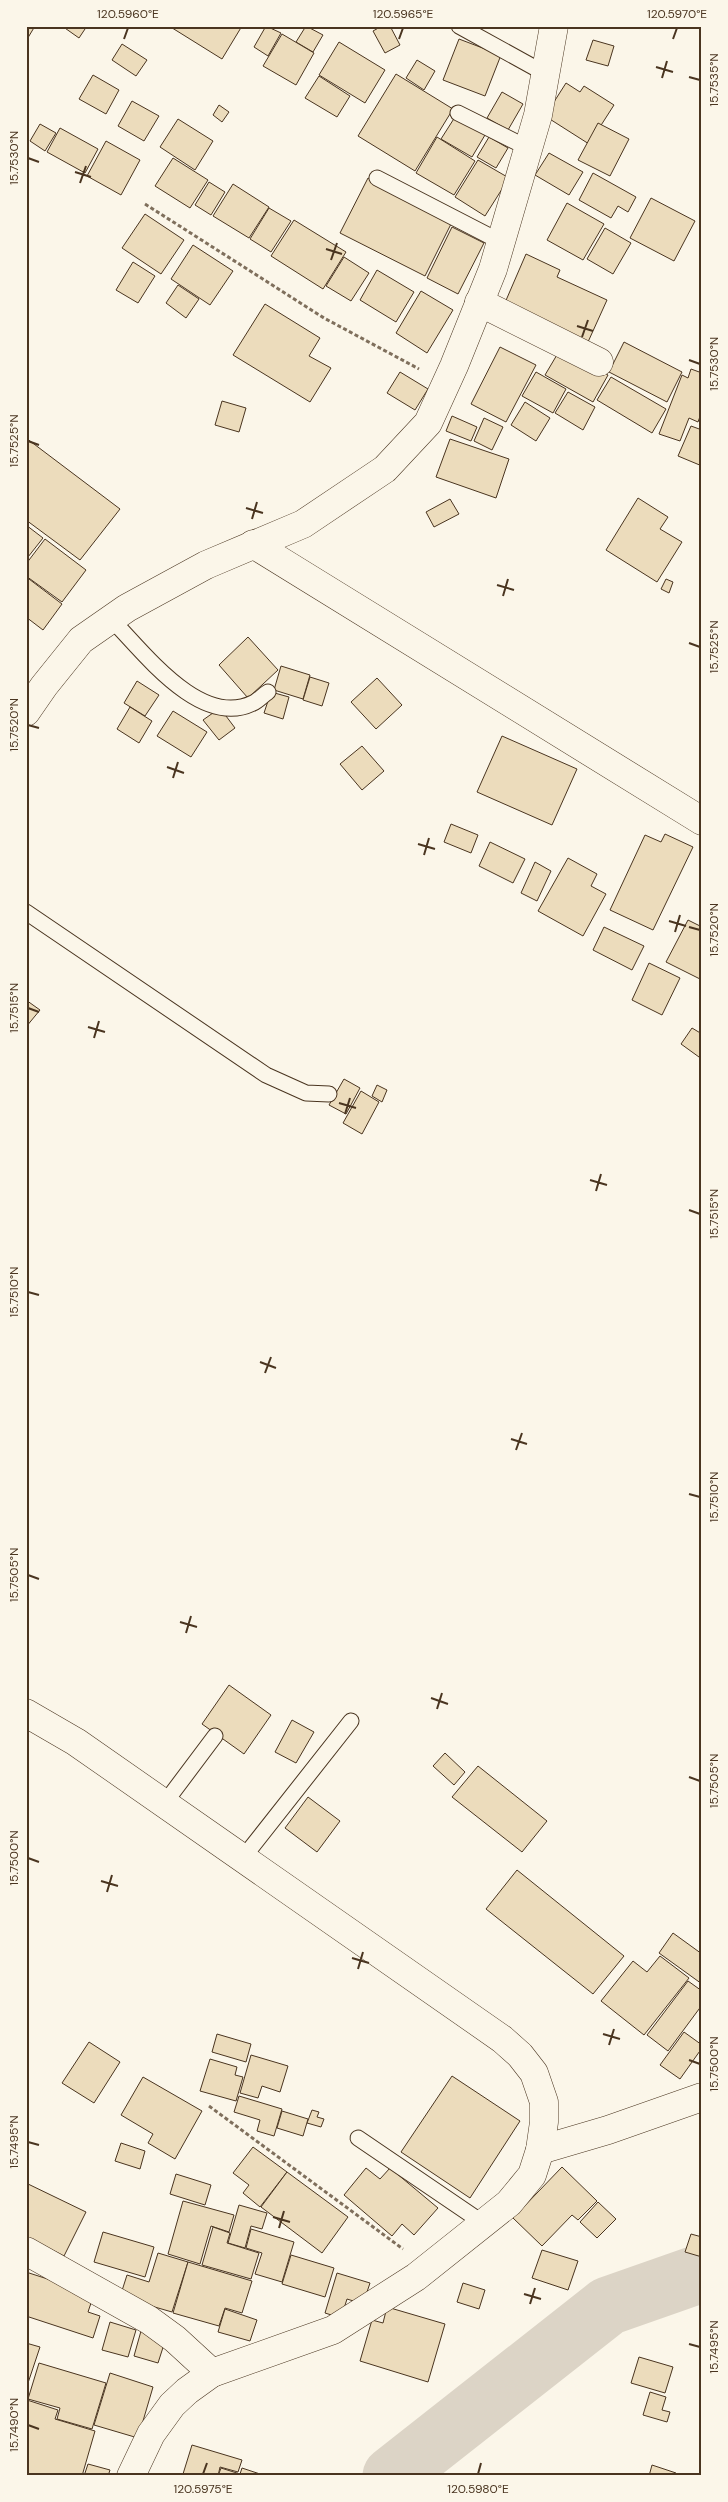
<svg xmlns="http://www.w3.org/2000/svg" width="728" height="2502" font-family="'DM Sans',sans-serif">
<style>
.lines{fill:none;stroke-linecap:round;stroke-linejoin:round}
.river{stroke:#dcd4c6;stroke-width:59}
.building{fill:#ecdcbc;stroke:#4a3520}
.service-casing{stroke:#4a3520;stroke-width:17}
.minor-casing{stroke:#4a3520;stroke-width:29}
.tertiary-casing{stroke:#4a3520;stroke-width:29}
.path{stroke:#7f6f5c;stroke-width:3;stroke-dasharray:4 2.5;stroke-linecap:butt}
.service{stroke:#fbf6e9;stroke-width:15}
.minor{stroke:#fbf6e9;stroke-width:28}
.tertiary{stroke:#fbf6e9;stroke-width:28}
.ticks{fill:none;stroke:#4a3520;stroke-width:2}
.neatline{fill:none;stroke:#4a3520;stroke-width:2}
.ticks-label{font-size:12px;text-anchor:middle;fill:#4a3520}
</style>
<rect width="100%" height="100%" fill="#fbf6e9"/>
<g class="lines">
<path class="river" d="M392 2476 608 2306 702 2273"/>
</g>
<g class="building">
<path d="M26 26H35L26 41Z"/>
<path d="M62 26H87L79 38Z"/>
<path d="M169 26H242L222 59Z"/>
<path d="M266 26 281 33 268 56 254 47Z"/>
<path d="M306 26 323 35 313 52 296 42Z"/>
<path d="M382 26H390L400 45 385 53 373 31Z"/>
<path d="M282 34 314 53 296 85 263 66Z"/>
<path d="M459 39 501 55 485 96 443 80Z"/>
<path d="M593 40 614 46 608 66 586 60Z"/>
<path d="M339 42 385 70 365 103 319 75Z"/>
<path d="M122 44 147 60 136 76 112 60Z"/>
<path d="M417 60 435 71 424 90 406 78Z"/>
<path d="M396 74 453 109 415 171 358 136Z"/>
<path d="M93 75 119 90 106 114 79 99Z"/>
<path d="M319 76 350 96 337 117 305 98Z"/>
<path d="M566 83 580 92 584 86 614 105 589 144 545 116Z"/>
<path d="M502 92 523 104 508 130 487 118Z"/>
<path d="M132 101 159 116 144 141 118 126Z"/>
<path d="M219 105 229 112 222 122 213 115Z"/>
<path d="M455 117 485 135 472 157 441 139Z"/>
<path d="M178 119 213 141 195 170 160 147Z"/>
<path d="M598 123 629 139 610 176 578 160Z"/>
<path d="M40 124 56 133 45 151 30 141Z"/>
<path d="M60 128 98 149 85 173 47 152Z"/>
<path d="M437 137 475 161 454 195 416 173Z"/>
<path d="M489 137 508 148 496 168 477 157Z"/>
<path d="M106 141 140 160 121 195 87 176Z"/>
<path d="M549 153 583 172 569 195 535 175Z"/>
<path d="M173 158 208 180 190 208 155 186Z"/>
<path d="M478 160 509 178 485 216 455 197Z"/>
<path d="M593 173 636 197 628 212 618 206 611 218 579 200Z"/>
<path d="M368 178 453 220 425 276 340 233Z"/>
<path d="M209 182 225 192 211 215 195 205Z"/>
<path d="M233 184 269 207 249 238 213 216Z"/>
<path d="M651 198 695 221 674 261 630 238Z"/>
<path d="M567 203 604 224 583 260 547 240Z"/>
<path d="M269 208 291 221 271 252 250 239Z"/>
<path d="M145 214 184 240 161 274 122 248Z"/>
<path d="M294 220 346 252 323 289 271 256Z"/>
<path d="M452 227 484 243 458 294 427 278Z"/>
<path d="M605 228 631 243 613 274 587 259Z"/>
<path d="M193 245 233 271 210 305 171 279Z"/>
<path d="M526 254 560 270 557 277 607 300 588 342 504 305Z"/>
<path d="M344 257 369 273 351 301 326 286Z"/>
<path d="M133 262 155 276 138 303 116 290Z"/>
<path d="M377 270 414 292 396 322 360 300Z"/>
<path d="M178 285 199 299 186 318 166 303Z"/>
<path d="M421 291 453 310 427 353 396 333Z"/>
<path d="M265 304 320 338 309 356 331 368 310 402 233 355Z"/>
<path d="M624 342 682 372 667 402 609 372Z"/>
<path d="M500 347 536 365 506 422 471 404Z"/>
<path d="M561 348 608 375 593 402 545 375Z"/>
<path d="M691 369 702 373V411L698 422 689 418 680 441 659 434 682 375 688 378Z"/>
<path d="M400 372 428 389 415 410 387 393Z"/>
<path d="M536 372 566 389 553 413 522 396Z"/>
<path d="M611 377 666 409 652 433 597 400Z"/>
<path d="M568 392 595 407 583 430 555 413Z"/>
<path d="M222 401 246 408 239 432 215 425Z"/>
<path d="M525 402 550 418 536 441 511 425Z"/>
<path d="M452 416 477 427 471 441 446 431Z"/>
<path d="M484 418 503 427 492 450 474 441Z"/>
<path d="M691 426 702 430V466L678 456Z"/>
<path d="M26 438 120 509 80 560 26 520Z"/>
<path d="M450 439 509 459 496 498 436 477Z"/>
<path d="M638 498 668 517 660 529 682 542 657 582 606 550Z"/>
<path d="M450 499 459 514 434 527 426 512Z"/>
<path d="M26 525 43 538 28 557 26 555Z"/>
<path d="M45 539 86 570 62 602 26 576V564Z"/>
<path d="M29 579 62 604 43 630 26 617V582Z"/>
<path d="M666 579 673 582 669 593 661 589Z"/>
<path d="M248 637 278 670 248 698 219 665Z"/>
<path d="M281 666 310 675 303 699 274 690Z"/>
<path d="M310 677 329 683 322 706 303 700Z"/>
<path d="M377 678 402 705 376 729 351 702Z"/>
<path d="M137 681 159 695 145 716 124 703Z"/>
<path d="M271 692 289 697 283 719 264 713Z"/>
<path d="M130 707 152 721 139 743 117 729Z"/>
<path d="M220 708 235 728 219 740 203 720Z"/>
<path d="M173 711 207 732 191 757 157 736Z"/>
<path d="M502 736 577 769 552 825 477 792Z"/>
<path d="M362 746 384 771 362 790 340 764Z"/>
<path d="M451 824 478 835 471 853 444 842Z"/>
<path d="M665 834 693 847 653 930 610 910 645 835 661 842Z"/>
<path d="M490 842 525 859 513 883 479 866Z"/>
<path d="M568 858 597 874 591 886 606 894 583 936 538 911Z"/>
<path d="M535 862 551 871 537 901 521 893Z"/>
<path d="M688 920 702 927V980L666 962Z"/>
<path d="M604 927 644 946 632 970 593 950Z"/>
<path d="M649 963 680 978 662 1015 632 1000Z"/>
<path d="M26 1000 40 1010 26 1027Z"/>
<path d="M692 1028 702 1034V1053L699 1057 681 1044Z"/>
<path d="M344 1079 360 1088 346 1114 329 1105Z"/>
<path d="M377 1085 387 1090 382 1102 372 1096Z"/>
<path d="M361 1091 379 1102 362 1134 343 1123Z"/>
<path d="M229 1685 271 1715 244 1754 202 1724Z"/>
<path d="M292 1720 314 1732 296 1763 275 1752Z"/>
<path d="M445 1753 465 1772 454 1785 433 1766Z"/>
<path d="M478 1766 547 1821 522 1852 452 1797Z"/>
<path d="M308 1797 340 1821 317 1852 285 1828Z"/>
<path d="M517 1870 624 1956 593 1994 486 1909Z"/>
<path d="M673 1933 702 1954V1984L659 1953Z"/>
<path d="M660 1956 689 1978 644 2035 601 2001 633 1961 647 1972Z"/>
<path d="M688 1981 702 1991V2005L668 2051 647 2035Z"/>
<path d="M684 2032 702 2045V2048L680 2079 660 2065Z"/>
<path d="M217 2034 251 2044 246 2062 212 2052Z"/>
<path d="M89 2042 120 2062 94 2103 62 2083Z"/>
<path d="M251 2055 288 2066 280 2092 262 2086 258 2098 240 2093Z"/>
<path d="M210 2059 237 2067 235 2075 243 2077 236 2101 200 2091Z"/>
<path d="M452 2076 520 2121 470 2198 401 2152Z"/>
<path d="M143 2077 202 2111 175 2159 148 2143 153 2134 121 2115Z"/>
<path d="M239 2096 282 2109 274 2136 257 2131 260 2120 234 2112Z"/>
<path d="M312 2110 319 2112 317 2117 324 2119 321 2127 307 2123Z"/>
<path d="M282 2111 308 2119 303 2136 277 2128Z"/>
<path d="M121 2143 145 2151 140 2169 115 2161Z"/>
<path d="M253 2147 287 2172 260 2207 243 2193 249 2185 233 2173Z"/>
<path d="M562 2167 597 2201 578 2220 572 2215 542 2246 513 2218Z"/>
<path d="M366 2168 380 2179 390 2168 438 2208 414 2235 402 2224 392 2236 344 2195Z"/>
<path d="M287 2172 348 2217 322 2253 261 2207Z"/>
<path d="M176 2174 211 2185 205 2205 170 2194Z"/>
<path d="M26 2183 86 2212 64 2256 26 2237Z"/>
<path d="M183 2201 234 2215 229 2232 211 2226 200 2264 168 2254Z"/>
<path d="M598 2202 616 2219 597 2238 580 2222Z"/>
<path d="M239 2205 267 2213 262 2229 251 2226 245 2248 228 2243Z"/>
<path d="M213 2227 230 2233 227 2243 259 2253 251 2279 202 2265Z"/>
<path d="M251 2229 294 2242 282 2282 255 2274 262 2253 246 2248Z"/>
<path d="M103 2232 154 2247 145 2277 94 2262Z"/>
<path d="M691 2234 702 2237V2257L685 2252Z"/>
<path d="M542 2250 578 2261 568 2290 532 2278Z"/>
<path d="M158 2253 188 2262 172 2312 120 2297 127 2275 149 2282Z"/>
<path d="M291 2255 334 2268 325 2297 282 2284Z"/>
<path d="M188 2262 252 2281 242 2313 225 2308 219 2326 173 2313Z"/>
<path d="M26 2272 94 2294 88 2312 100 2316 93 2338 26 2316Z"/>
<path d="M337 2273 370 2283 363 2304 347 2299 341 2318 325 2313Z"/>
<path d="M463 2283 485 2290 479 2309 457 2302Z"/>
<path d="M387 2307 445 2324 428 2382 360 2361 372 2320 383 2323Z"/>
<path d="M225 2309 257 2320 250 2341 218 2332Z"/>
<path d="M110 2322 136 2330 128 2357 102 2350Z"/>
<path d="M141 2331 166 2338 158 2363 134 2356Z"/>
<path d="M26 2343 40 2347 28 2383H26Z"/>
<path d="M639 2357 673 2367 665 2393 631 2383Z"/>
<path d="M39 2363 106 2383 92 2429 57 2419 60 2408 28 2399Z"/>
<path d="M110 2373 153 2387 138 2438 94 2425Z"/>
<path d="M650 2392 666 2397 662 2410 670 2412 667 2422 643 2415Z"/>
<path d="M27 2400 58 2410 55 2419 95 2431 82 2476 26 2474Z"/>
<path d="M192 2445 242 2460 238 2472 220 2467 218 2476 183 2474Z"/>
<path d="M88 2464 110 2470 108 2476H84Z"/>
<path d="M652 2465 676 2473 675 2476H649Z"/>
<path d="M221 2468 240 2474 242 2468 263 2475 218 2476Z"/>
</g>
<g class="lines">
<defs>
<g id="service">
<path d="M459 26 546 74"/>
<path d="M458 113 528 148"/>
<path d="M377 178 501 242"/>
<path d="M111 619C143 651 200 729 253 703 258 701 263 695 268 692"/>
<path d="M26 912 266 1075 306 1093 329 1094"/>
<path d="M164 1804 215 1736"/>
<path d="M243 1858 351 1721"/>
<path d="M358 2138 483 2223"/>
</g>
<g id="minor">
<path d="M479 302 599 362"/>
<path d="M253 544 702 821"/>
<path d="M540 2150 608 2130 702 2097"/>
<path d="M26 2251 149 2320 175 2339 212 2373"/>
</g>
<g id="tertiary">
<path d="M26 712 44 686 81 640 127 608 206 565 303 524 385 469 428 423 454 366 493 269 538 115 554 26"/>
<path d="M26 1713 76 1742 502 2039 520 2055 534 2073 544 2102V2122L540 2150 532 2175 509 2203 416 2277 333 2330 212 2373 187 2391 172 2405 151 2434 131 2476"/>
</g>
</defs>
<use href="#service" class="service-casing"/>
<use href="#minor" class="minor-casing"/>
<use href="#tertiary" class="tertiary-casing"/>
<g class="path">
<path d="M145 204 324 318 419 369"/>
<path d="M209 2106 403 2249"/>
</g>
<use href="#service" class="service"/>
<use href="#minor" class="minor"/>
<use href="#tertiary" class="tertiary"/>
</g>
<path class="ticks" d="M124 39 128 28M399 39 403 28M673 39 677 28M656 67 673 72M689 77 700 80M662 78 667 61M28 158 39 162M75 172 91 177M80 183 86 166M326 249 342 254M331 260 337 243M577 326 593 331M582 337 588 320M689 360 700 364M28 441 39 445M246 508 263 513M252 519 257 502M497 585 514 590M503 596 508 579M689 643 700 647M28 725 39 728M167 767 184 773M173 778 178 762M418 844 435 849M424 855 429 838M669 921 686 926M689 927 700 930M675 932 680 915M28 1008 39 1012M88 1027 105 1032M94 1038 99 1021M339 1103 356 1108M345 1114 350 1098M590 1180 607 1185M596 1191 601 1174M689 1210 700 1214M28 1292 39 1295M260 1362 276 1368M265 1373 271 1357M511 1439 527 1444M516 1450 522 1433M689 1494 700 1497M28 1575 39 1579M180 1622 197 1627M186 1633 191 1616M431 1698 448 1704M437 1709 442 1693M689 1777 700 1781M28 1858 39 1862M101 1881 118 1886M107 1892 112 1875M352 1958 369 1963M358 1969 363 1952M603 2034 620 2039M609 2045 614 2029M689 2060 700 2064M28 2142 39 2145M273 2217 290 2222M279 2228 284 2211M524 2294 541 2299M530 2304 535 2288M689 2344 700 2347M28 2425 39 2429M203 2474 207 2463M478 2474 481 2463"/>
<rect width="728" height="2502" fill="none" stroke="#fbf6e9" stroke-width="55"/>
<rect x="28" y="28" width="672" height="2446" class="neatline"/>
<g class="ticks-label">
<text x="128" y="18">120.5960°E</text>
<text x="403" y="18">120.5965°E</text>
<text x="677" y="18">120.5970°E</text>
<text transform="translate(714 80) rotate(-90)" y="4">15.7535°N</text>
<text transform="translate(14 158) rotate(-90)" y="4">15.7530°N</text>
<text transform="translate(714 364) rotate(-90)" y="4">15.7530°N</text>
<text transform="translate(14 441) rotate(-90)" y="4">15.7525°N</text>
<text transform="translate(714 647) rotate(-90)" y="4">15.7525°N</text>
<text transform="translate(14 725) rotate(-90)" y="4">15.7520°N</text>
<text transform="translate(714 930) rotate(-90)" y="4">15.7520°N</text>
<text transform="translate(14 1008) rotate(-90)" y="4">15.7515°N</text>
<text transform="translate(714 1214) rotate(-90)" y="4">15.7515°N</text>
<text transform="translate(14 1292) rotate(-90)" y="4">15.7510°N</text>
<text transform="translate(714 1497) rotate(-90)" y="4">15.7510°N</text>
<text transform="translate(14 1575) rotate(-90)" y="4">15.7505°N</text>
<text transform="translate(714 1781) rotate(-90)" y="4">15.7505°N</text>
<text transform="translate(14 1858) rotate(-90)" y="4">15.7500°N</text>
<text transform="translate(714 2064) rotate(-90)" y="4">15.7500°N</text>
<text transform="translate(14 2142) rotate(-90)" y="4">15.7495°N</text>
<text transform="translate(714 2347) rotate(-90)" y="4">15.7495°N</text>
<text transform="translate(14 2425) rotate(-90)" y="4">15.7490°N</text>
<text x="203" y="2493">120.5975°E</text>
<text x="478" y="2493">120.5980°E</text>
</g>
</svg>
